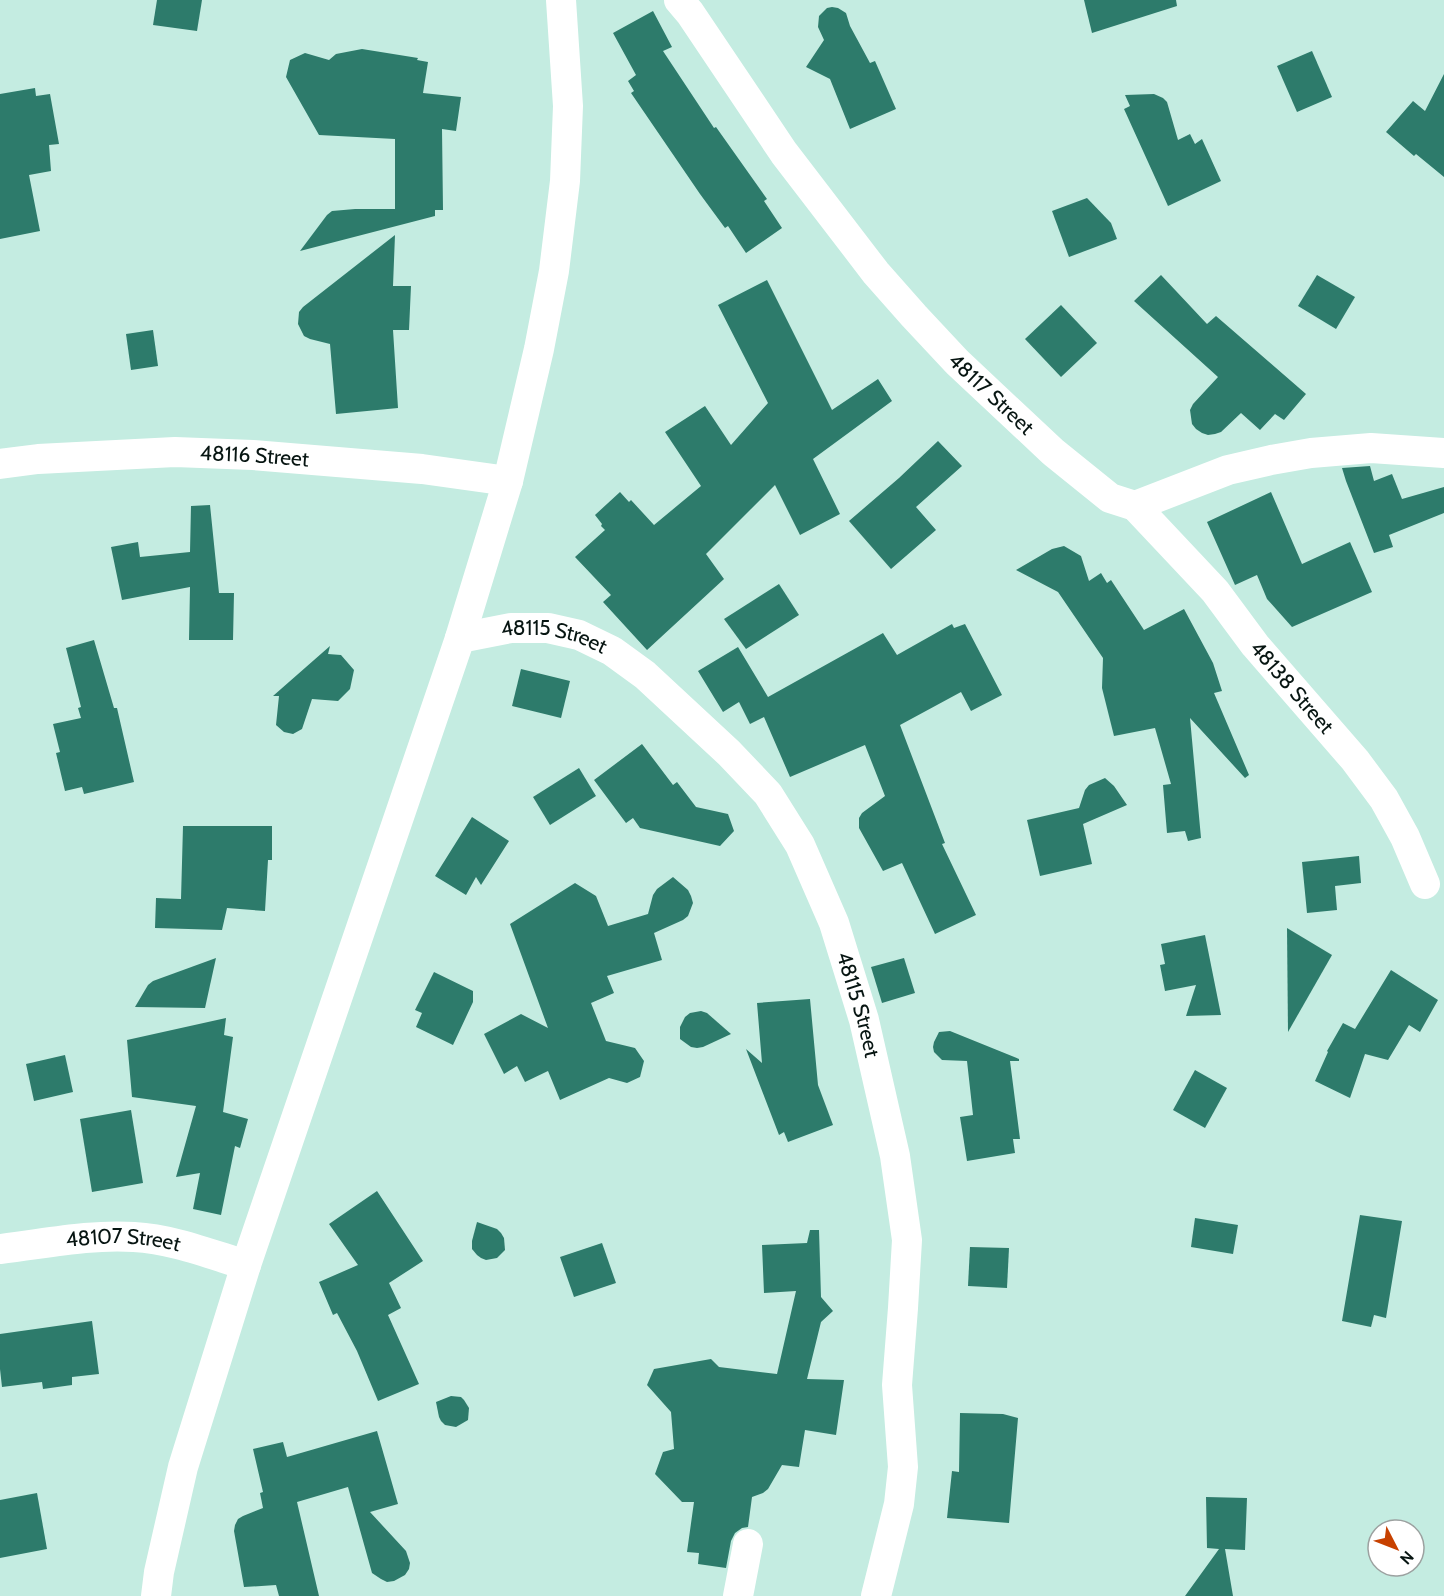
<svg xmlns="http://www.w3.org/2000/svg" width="1444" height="1596" font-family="Cabin,sans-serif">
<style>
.building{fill:#2d7b6b}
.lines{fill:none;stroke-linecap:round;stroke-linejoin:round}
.street{stroke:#fff;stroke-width:30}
.labels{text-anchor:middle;stroke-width:6;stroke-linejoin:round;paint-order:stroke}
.street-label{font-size:21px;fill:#071512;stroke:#fff}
</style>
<rect width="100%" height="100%" fill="#c4ece1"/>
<g class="building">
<path d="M157 0H202L197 31 153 25Z"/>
<path d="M1084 0H1176L1177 6 1092 33Z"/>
<path d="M832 7 838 8 846 13 850 26 870 63 875 61 896 109 850 129 830 79 806 67 824 40 818 27 819 16 827 8Z"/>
<path d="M653 11 672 47 663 51 714 128 716 127 767 199 764 201 782 228 746 253 728 226 725 228 700 194 631 93 634 91 628 81 636 75 613 33Z"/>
<path d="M362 49 418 58 417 60 428 62 423 93 461 97 456 131 442 129 443 210H435V216L300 251 327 215 332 211 355 209H395V139L319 135 286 77 290 60 305 53 329 60 336 54Z"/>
<path d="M1312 51 1332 97 1297 112 1277 66Z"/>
<path d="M1444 74V177L1416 154 1414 156 1386 132 1413 101 1425 111Z"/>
<path d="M35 88 36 96 50 94 59 144 49 145 51 171 29 175 40 231 0 239V94Z"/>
<path d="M1154 94 1163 98 1167 102 1178 140 1190 134 1195 144 1202 139 1221 181 1168 206 1124 109 1130 106 1125 95Z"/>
<path d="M1087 198 1111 223 1117 239 1069 257 1052 211Z"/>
<path d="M395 235 393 286H411L409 330H393L398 408 336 414 330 344 310 339 304 336 298 324 299 312 303 307Z"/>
<path d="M1161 275 1207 324 1216 316 1306 394 1284 420 1275 414 1260 430 1241 413 1221 432 1215 434 1208 435 1202 433 1196 429 1192 424 1190 410 1193 404 1218 377 1134 301Z"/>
<path d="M1317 275 1355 297 1336 329 1298 306Z"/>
<path d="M767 280 832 410 878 379 892 401 813 459 840 514 800 535 775 485 706 554 724 579 647 650 603 602 611 595 575 557 605 530 601 526 602 524 595 515 620 492 629 502 631 500 654 525 701 486 665 432 705 406 731 445 768 403 718 305Z"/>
<path d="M1061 305 1097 343 1061 377 1025 339Z"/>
<path d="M153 330 158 366 131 370 126 334Z"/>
<path d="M938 441 962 466 916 507 936 530 891 569 849 521 899 478Z"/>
<path d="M1370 466 1374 481 1392 474 1402 499 1444 487V513L1389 535 1393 547 1374 553 1346 481 1342 468Z"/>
<path d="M1271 492 1302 564 1350 542 1372 592 1292 627 1267 599 1257 575 1235 585 1207 522Z"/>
<path d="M210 505 219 593H234L233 640H189L190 587 122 600 111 547 138 542 140 557 190 552 191 506Z"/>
<path d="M1064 546 1081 556 1089 581 1101 573 1107 583 1111 580 1144 630 1184 609 1213 663 1222 691 1214 693 1249 775 1245 778 1190 718 1201 838 1188 841 1185 831 1167 833 1163 785 1171 784 1155 728 1114 736 1102 688 1103 658 1058 592 1016 570 1052 549Z"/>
<path d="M779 584 799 615 746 649 724 619Z"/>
<path d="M952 624 954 628 965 624 1002 695 971 711 961 692 900 725 945 843 942 844 976 915 935 934 902 863 883 871 859 828V818L862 813 885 796 865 745 790 777 764 717 750 724 739 702 723 712 698 671 738 647 768 697 883 633 897 655Z"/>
<path d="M94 640 114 708H117L134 782 84 794 82 787 65 791 56 753 60 752 53 724 81 718 78 708 81 707 66 648Z"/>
<path d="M330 646 328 654 341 655 354 670 350 689 338 701 312 699 302 729 293 734 284 732 276 725 279 696H273Z"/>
<path d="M521 669 570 681 561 718 512 706Z"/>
<path d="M642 744 673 785 677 782 696 807 728 814 734 831 720 846 640 828 633 818 626 823 594 780Z"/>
<path d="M579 768 596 796 550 825 533 797Z"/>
<path d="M1105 778 1114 786 1127 805 1083 824 1092 864 1040 876 1027 820 1079 808 1085 790 1089 785Z"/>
<path d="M472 817 509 841 481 885 476 877 466 895 435 876Z"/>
<path d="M183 826H272V860H268L265 911 227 908 222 930 155 928 156 898 181 899Z"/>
<path d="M1359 856 1361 883 1335 886 1337 910 1307 913 1302 862Z"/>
<path d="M673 877 688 890 691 896 693 903 688 916 683 920 654 933 662 960 607 976 614 993 591 1003 606 1041 635 1048 644 1061 640 1077 627 1083 609 1078 560 1100 548 1071 525 1082 517 1066 504 1074 484 1034 521 1014 548 1028 510 924 575 883 596 896 608 926 648 914 653 895 657 889Z"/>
<path d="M1287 928 1332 955 1288 1032Z"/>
<path d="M1205 935 1221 1015 1186 1016 1196 985 1165 991 1160 965 1165 964 1161 944Z"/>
<path d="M216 958 205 1008 135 1007 148 985 153 981Z"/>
<path d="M904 958 915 993 882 1003 871 967Z"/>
<path d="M1391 970 1438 1000 1420 1032 1409 1025 1388 1060 1365 1054 1350 1098 1315 1081 1328 1052 1327 1051 1343 1023 1355 1029Z"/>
<path d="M434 972 473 991V1002L453 1045 416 1027 422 1013 415 1010Z"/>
<path d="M810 999 818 1085 833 1125 788 1142 784 1132 779 1135 746 1049 762 1063 757 1003Z"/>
<path d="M701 1011 707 1013 731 1034 703 1047 697 1048 691 1047 680 1039V1027L685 1017 690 1013Z"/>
<path d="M226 1018 224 1035 233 1037 223 1112 248 1119 240 1148 235 1146 221 1215 193 1209 200 1173 176 1177 196 1106 132 1097 127 1040Z"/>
<path d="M950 1031 1019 1059V1061H1010L1020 1139H1013L1015 1153 967 1161 960 1117 973 1115 967 1061 942 1060 934 1052 933 1047 934 1042 939 1032Z"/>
<path d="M65 1055 73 1092 34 1101 26 1064Z"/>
<path d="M1195 1070 1227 1088 1205 1128 1173 1110Z"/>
<path d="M131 1110 143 1183 92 1192 80 1119Z"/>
<path d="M377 1191 423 1261 389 1283 401 1308 388 1315 419 1384 378 1401 357 1351 337 1313 333 1315 319 1282 358 1265 329 1224Z"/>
<path d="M1360 1215 1402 1221 1386 1318 1374 1315 1371 1327 1342 1321Z"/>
<path d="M1195 1218 1238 1225 1233 1254 1191 1247Z"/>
<path d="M477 1222 497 1229 501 1233 504 1238 505 1250 497 1258 486 1260 481 1258 477 1255 472 1249V1241Z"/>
<path d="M810 1230H819L821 1297 833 1311 821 1322 807 1379 844 1380 836 1435 805 1430 799 1467 782 1465 768 1489 763 1493 752 1497 748 1527 742 1528 735 1533 731 1541 726 1568 698 1564 699 1553 687 1552 694 1502H682L655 1474 663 1452 674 1449 671 1412 647 1385 654 1369 711 1359 719 1367 777 1374 796 1291 764 1293 762 1245 807 1243Z"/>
<path d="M602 1243 616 1283 574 1297 560 1257Z"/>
<path d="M970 1247 1009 1248 1007 1288 968 1286Z"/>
<path d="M92 1321 99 1374 72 1377V1385L43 1389 42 1382 2 1387 0 1369V1334Z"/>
<path d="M451 1396 461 1397 464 1400 469 1408 468 1420 456 1427 445 1425 441 1421 439 1417 436 1402Z"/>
<path d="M960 1413 1003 1414 1018 1418 1009 1523 947 1518 952 1471 959 1472Z"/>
<path d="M377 1431 398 1504 370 1512 406 1551 410 1563 409 1569 405 1575 394 1581 387 1582 381 1579 372 1573 348 1487 297 1502 319 1596H279L276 1585 244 1587 234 1531 235 1525 238 1519 243 1516 263 1508 260 1493 263 1492 253 1449 283 1442 287 1457Z"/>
<path d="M37 1493 47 1549 0 1558V1500Z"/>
<path d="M1206 1497 1247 1498 1245 1550 1225 1549 1233 1596H1185L1219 1549 1207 1548Z"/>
</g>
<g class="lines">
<g class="street">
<path id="s1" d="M679 0 690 13 784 153 876 273 914 316 957 362 1053 452 1110 498 1135 506 1228 470 1271 460 1311 453 1371 448 1444 453"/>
<path id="s2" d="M0 464 38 459 175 452 253 455 422 469 508 481"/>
<path id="s3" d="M1135 506 1215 591 1255 645 1355 760 1384 799 1405 837 1425 884"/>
<path id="s4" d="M460 638 511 628H548L579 635 612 651 645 675 729 753 768 794 800 845 834 923 864 1020 895 1156 907 1240 903 1308 897 1385 903 1467 899 1504 876 1596"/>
<path id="s5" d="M0 1249C44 1244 89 1234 134 1237 172 1239 210 1254 246 1265"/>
<path d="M156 1596 159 1572 183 1467 246 1265 460 638 508 481 539 349 554 271 565 181 568 106 561 0"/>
<path d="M738 1596 748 1544"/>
</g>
</g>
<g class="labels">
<g class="street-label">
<text dy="7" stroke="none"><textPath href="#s1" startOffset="504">48117 Street</textPath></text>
<text dy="7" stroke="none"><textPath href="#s2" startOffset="255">48116 Street</textPath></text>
<text dy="7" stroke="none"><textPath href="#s4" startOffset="96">48115 Street</textPath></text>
<text dy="7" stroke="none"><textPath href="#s3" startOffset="240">48138 Street</textPath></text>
<text dy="7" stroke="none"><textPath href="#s4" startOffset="600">48115 Street</textPath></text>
<text dy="7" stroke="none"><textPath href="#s5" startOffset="124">48107 Street</textPath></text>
</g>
</g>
<g transform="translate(1396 1548) rotate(132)"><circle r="28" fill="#ffffff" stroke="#9ca1a0" stroke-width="1.5"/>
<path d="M0-4.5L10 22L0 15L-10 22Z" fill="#c74100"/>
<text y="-9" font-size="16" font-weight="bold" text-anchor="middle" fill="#071512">N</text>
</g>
</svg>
